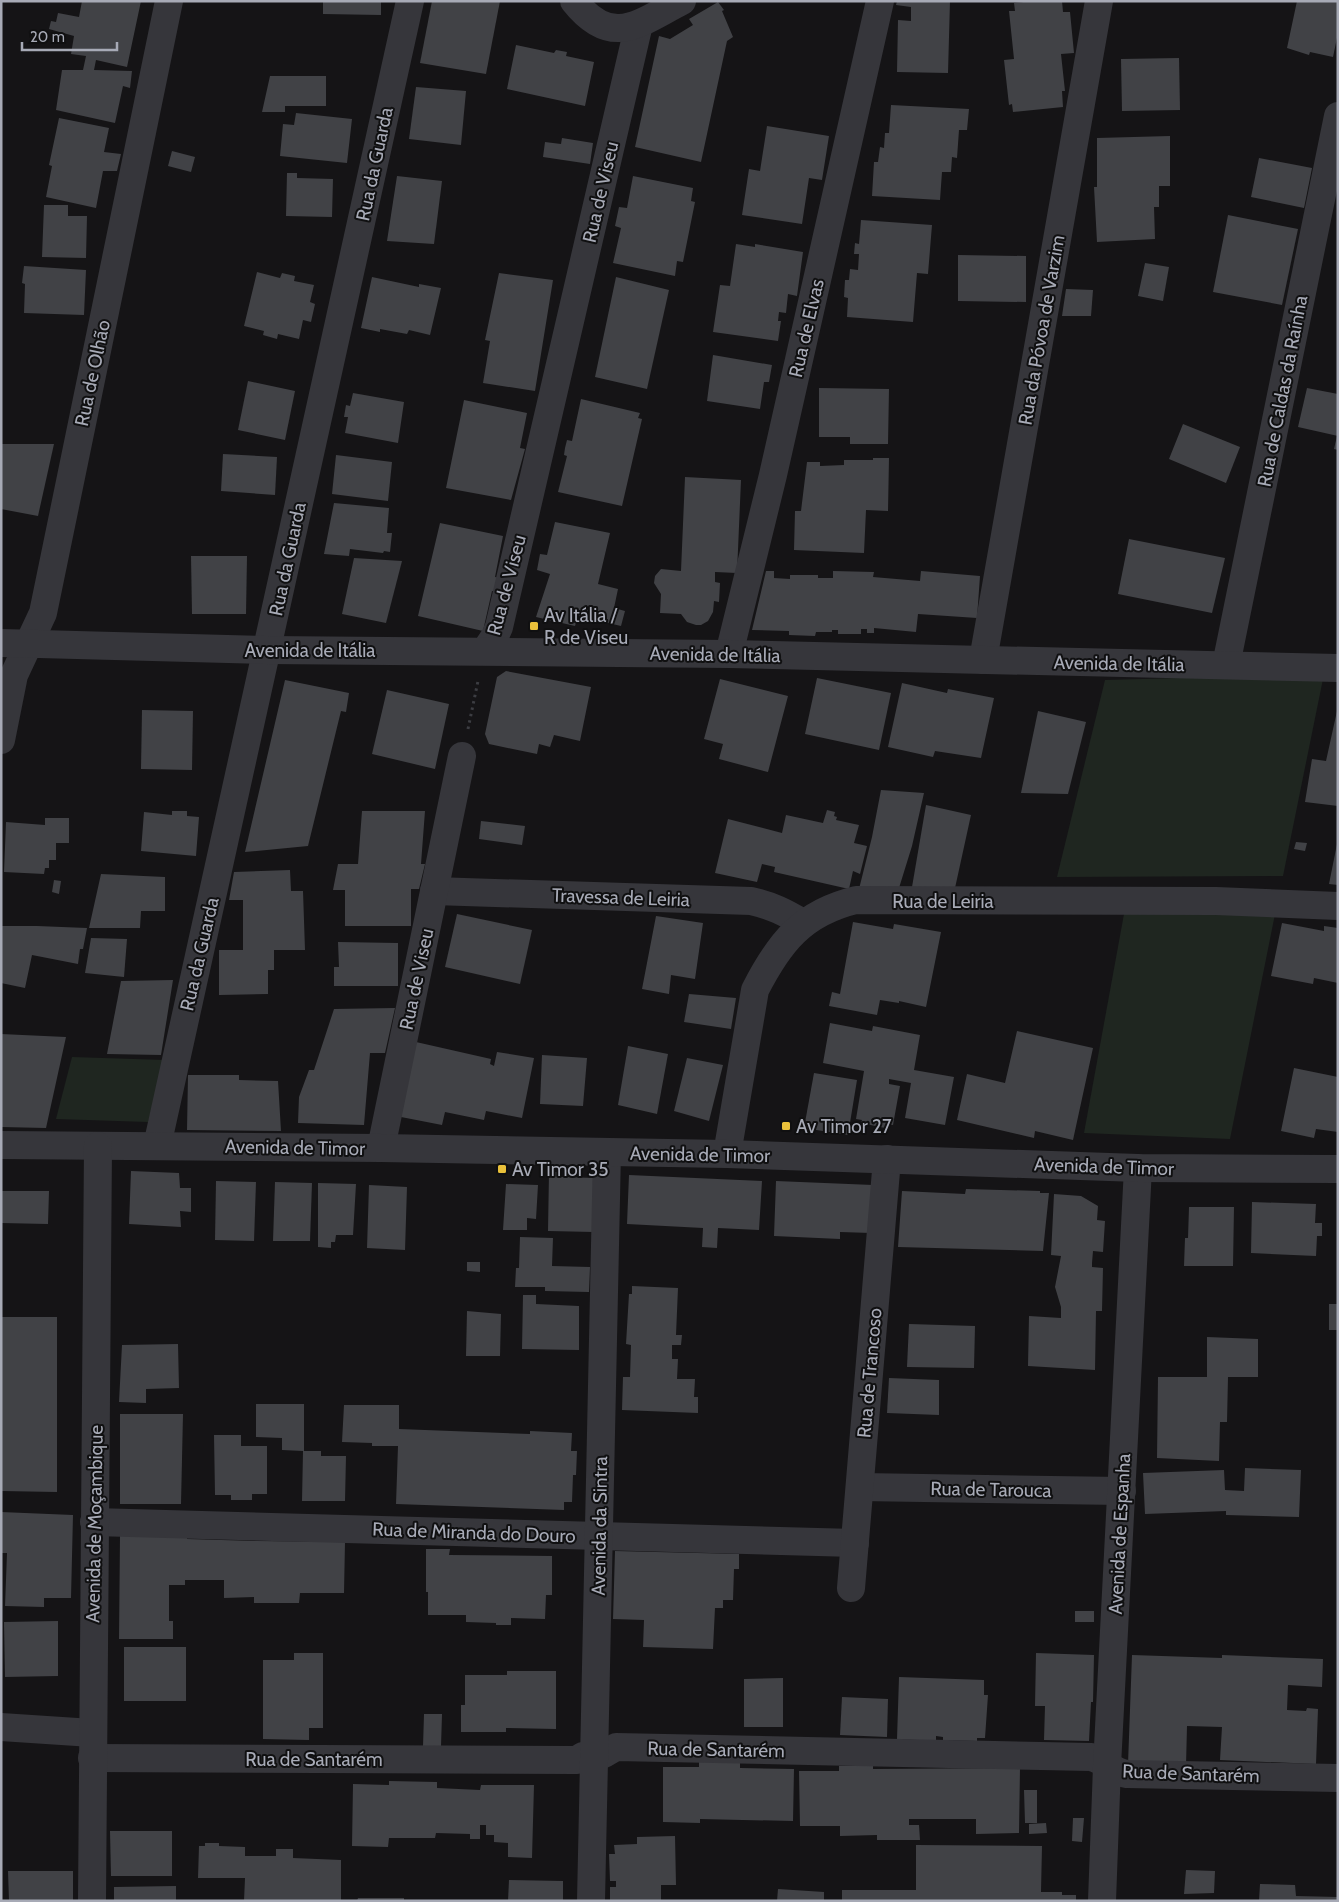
<svg xmlns="http://www.w3.org/2000/svg" width="1339" height="1902" font-family="Cabin,sans-serif">
<style>
.green{fill:#1f2620}
.building{fill:#414246}
.lines{fill:none;stroke-linecap:round;stroke-linejoin:round}
.path{stroke:#3c3d42;stroke-width:3;stroke-dasharray:2.5 4;stroke-linecap:butt}
.minor{stroke:#36363b;stroke-width:28}
.tertiary{stroke:#36363b;stroke-width:28}
.poi-dot{fill:#e9c03a;stroke:#101011;stroke-width:2}
.labels{text-anchor:middle;stroke-width:4;stroke-linejoin:round;paint-order:stroke}
.street-label{font-size:19px;fill:#a7aab6;stroke:#101011}
.poi-label{font-size:19px;fill:#a7aab6;stroke:#101011;text-anchor:start}
</style>
<rect width="100%" height="100%" fill="#151416"/>
<g class="green">
<path d="M1324 674 1283 876 1057 877 1105 680Z"/>
<path d="M1124 914H1275L1230 1139 1084 1133Z"/>
<path d="M72 1057 165 1060 148 1122 56 1119Z"/>
</g>
<g class="building">
<path d="M82 1H141L127 67 96 60 94 70 132 71 130 88 123 86 115 123 56 110 62 70H83L86 56 71 54 74 36 49 29 51 21 56 22 58 13 79 17Z"/>
<path d="M323 1H381V15L323 14Z"/>
<path d="M432 1H500L486 74 420 63Z"/>
<path d="M897 1H950L948 73 897 72 898 20 911 21V7L896 5Z"/>
<path d="M1034 1H1062L1063 12H1070L1074 53 1061 54 1065 91H1062L1063 107 1013 112 1012 104 1009 105 1004 60 1014 59 1009 11H1015L1014 3Z"/>
<path d="M1297 1H1338V33L1333 57 1310 52 1309 55 1287 48Z"/>
<path d="M718 2 724 10 722 11 733 37 727 41 701 162 635 147 659 36 670 39 693 25 689 19Z"/>
<path d="M516 45 554 53 556 50 567 52 566 56 594 62 585 106 507 89Z"/>
<path d="M1179 58 1180 110 1122 111 1121 59Z"/>
<path d="M270 76H326V106H285V112H262Z"/>
<path d="M416 87 466 91 461 145 409 139Z"/>
<path d="M891 105 969 109 967 130H959L957 158 952 157 951 172H942L940 200 872 196 874 162H878L880 147 884 148 885 133H889Z"/>
<path d="M296 113 352 119 347 163 280 156 283 124 294 125Z"/>
<path d="M59 118 109 128 104 152 121 154 117 171H103L96 208 46 197 52 166 49 165Z"/>
<path d="M767 126 829 136 822 180 809 178 802 224 742 215 749 169 760 171Z"/>
<path d="M1170 136V186H1159V207H1154L1155 239 1097 242 1094 187H1097V138Z"/>
<path d="M562 138 593 143 590 164 543 157 545 142 561 144Z"/>
<path d="M172 151 195 157 191 172 168 166Z"/>
<path d="M1259 158 1312 168 1304 208 1251 197Z"/>
<path d="M287 173H297V178L333 179 332 217 286 216Z"/>
<path d="M397 176 442 181 434 244 387 241Z"/>
<path d="M633 176 693 188 691 201 695 202 683 262 677 261 675 276 613 263 621 228 615 226 619 207 627 208Z"/>
<path d="M44 205H68V216H87L86 258 42 257Z"/>
<path d="M1228 215 1298 229 1282 305 1213 292Z"/>
<path d="M861 220 932 225 928 274 917 273 913 322 847 317 848 298 844 297 845 280H849L850 269 858 270 859 254H854L855 243 859 244Z"/>
<path d="M736 244 755 247V244L803 252 797 296 788 294 786 313 779 312 778 321H781L778 341 713 332 720 285 730 286Z"/>
<path d="M958 255 1026 256V302L958 301Z"/>
<path d="M1145 263 1169 267 1163 301 1138 296Z"/>
<path d="M24 266 86 270 84 315 24 313 25 284 22 283Z"/>
<path d="M257 272 280 278 282 273 295 276 294 281 314 285 310 302 315 304 311 322 303 320 299 339 278 334 277 339 263 335 264 331 244 326Z"/>
<path d="M499 273 553 280 535 391 483 383 490 341 485 340Z"/>
<path d="M372 277 419 287V284L441 288 430 335 409 330 407 334 380 329V332L361 328Z"/>
<path d="M616 277 669 290 647 389 595 377Z"/>
<path d="M1066 289 1093 290 1091 316H1062Z"/>
<path d="M713 355 772 365 769 382H764L760 409 707 401Z"/>
<path d="M248 381 295 391 285 440 238 430Z"/>
<path d="M819 388 889 389 888 444H850V437H819Z"/>
<path d="M1307 388 1338 394V436L1298 427Z"/>
<path d="M353 393 404 402 398 443 345 433 348 417H344L346 405 350 406Z"/>
<path d="M581 399 640 413 638 418 642 419 622 506 558 492 567 456 564 455 565 448 567 440 572 441Z"/>
<path d="M464 400 527 413 520 448 525 449 511 500 446 488Z"/>
<path d="M1183 424 1240 447 1226 483 1169 459Z"/>
<path d="M1337 436 1338 437V450L1334 449Z"/>
<path d="M1 444H54L38 516 1 509Z"/>
<path d="M223 454 277 457 275 495 221 491Z"/>
<path d="M336 455 392 462 388 501 332 494Z"/>
<path d="M873 458H889L888 511 866 510 864 553 794 550 795 511H801L807 462H820V466L844 465V460H873Z"/>
<path d="M685 477 741 480 737 573 715 572V582L720 583 719 602 714 601 713 612 708 621 701 625H696L687 622 681 614 660 613 661 594 654 583 655 576 661 569 681 571Z"/>
<path d="M334 503 389 508 387 533H392L390 552 384 551 383 553 350 549 349 556 324 554Z"/>
<path d="M555 522 610 533 598 584 618 589 614 608 625 611 621 626 578 616 575 626 536 617 550 574 537 570 540 554 547 555Z"/>
<path d="M440 523 503 536 495 577 501 578 498 592 492 591 483 631 418 616Z"/>
<path d="M1129 539 1225 558 1212 613 1118 594Z"/>
<path d="M191 556H247L246 614H192Z"/>
<path d="M354 558 402 561 386 623 342 614Z"/>
<path d="M766 571H774V578L790 579V575H818V578H833V571L874 572 873 577 920 581 921 571 980 576 977 618 918 614 916 632 874 628V633H867V629H861V634H838V630H832V632H816L815 636 789 635V631L752 630Z"/>
<path d="M506 671 591 687 580 741 554 735 550 747 539 744 537 754 489 744 485 734 497 677Z"/>
<path d="M817 678 891 693 879 750 805 734Z"/>
<path d="M720 679 788 696 768 772 719 759 723 744 704 739Z"/>
<path d="M285 680 349 693 346 712 341 711 308 846 245 852Z"/>
<path d="M902 683 947 693 948 689 994 698 981 758 935 751 933 757 888 747Z"/>
<path d="M387 690 449 704 435 769 372 754Z"/>
<path d="M142 710 193 711 192 770 141 769Z"/>
<path d="M1038 711 1086 722 1068 794 1021 793Z"/>
<path d="M1337 711 1338 806 1305 802 1312 759 1326 761Z"/>
<path d="M881 790 924 793 912 846 899 888 859 889 872 837Z"/>
<path d="M926 805 971 815 955 888 912 887Z"/>
<path d="M827 810 835 812 834 816 837 817 836 820 859 825 854 843 867 846 860 874 853 871 849 889 774 872 775 867 762 864 757 882 715 873 728 819 782 833 786 815 823 823Z"/>
<path d="M172 811H187V816L199 817 196 856 141 851 144 812 172 815Z"/>
<path d="M362 811H425L421 864H425L419 889H411V926H345V890H333L338 864H358Z"/>
<path d="M45 818H69V843H56V860H49V868H45L44 874 4 872 6 822 45 825Z"/>
<path d="M481 821 525 826 522 845 479 839Z"/>
<path d="M1296 842 1307 843 1305 851 1294 849Z"/>
<path d="M1337 844H1338V885L1329 884Z"/>
<path d="M290 870 291 891H303L305 950H274V970H268V994L219 995V950H243V900H229L234 872Z"/>
<path d="M101 874 165 877V911H141L140 928H89Z"/>
<path d="M54 880 61 881 59 894 52 892Z"/>
<path d="M457 914 532 930 520 984 445 967Z"/>
<path d="M656 916 703 923 695 979 671 975 669 994 642 989Z"/>
<path d="M853 922 893 929 894 924 941 932 926 1007 899 1001V1003L880 1000 877 1015 829 1006 832 992 840 994Z"/>
<path d="M1282 923 1324 931V926L1338 928V983L1314 978 1313 984 1271 976Z"/>
<path d="M1 926H37L87 928 83 949H80L78 964 32 955 25 988 1 983Z"/>
<path d="M91 938 127 939 124 977 85 973Z"/>
<path d="M338 942 398 943V986H334V967H339Z"/>
<path d="M173 980 161 1055 107 1054 121 981Z"/>
<path d="M689 994 736 998 731 1029 684 1022Z"/>
<path d="M395 1008 385 1053H370L364 1125 298 1123 299 1097 309 1070H314L334 1009Z"/>
<path d="M830 1023 872 1031 873 1026 920 1035 914 1070 954 1077 945 1125 905 1118 911 1083 889 1079V1084L900 1086 893 1125 886 1124 885 1128 861 1123 862 1120 856 1119 864 1071 823 1063Z"/>
<path d="M1017 1031 1093 1048 1073 1140 1035 1131 1034 1138 957 1120 967 1074 1005 1083Z"/>
<path d="M1 1034 66 1037 46 1128 1 1127Z"/>
<path d="M416 1042 491 1059 490 1064 494 1066 497 1052 534 1058 522 1118 486 1111 484 1120 445 1112 442 1125 401 1117Z"/>
<path d="M628 1046 668 1054 657 1114 618 1105Z"/>
<path d="M542 1055 587 1058 583 1106 540 1104Z"/>
<path d="M687 1058 723 1065 709 1121 674 1111Z"/>
<path d="M1294 1068 1338 1077V1132L1316 1129 1314 1138 1281 1131Z"/>
<path d="M814 1073 857 1080 848 1135 804 1128Z"/>
<path d="M188 1075H239V1080L278 1081 281 1131 187 1130Z"/>
<path d="M131 1171 179 1173 180 1188H191V1212L180 1211 181 1227 129 1224Z"/>
<path d="M549 1172H561V1177L595 1178 594 1232 548 1231Z"/>
<path d="M629 1175 762 1181 759 1230 718 1228 717 1248 702 1247 703 1228 627 1224Z"/>
<path d="M216 1181 256 1182 254 1241 215 1240Z"/>
<path d="M776 1181 873 1185 871 1233 840 1232V1239L774 1236Z"/>
<path d="M275 1182 312 1183 310 1241H273Z"/>
<path d="M318 1183 356 1184 353 1235H336L335 1242H331V1248L318 1247Z"/>
<path d="M506 1184 538 1185 536 1219 527 1218V1230H503Z"/>
<path d="M369 1185 407 1187 405 1250 367 1248Z"/>
<path d="M966 1189 1040 1191V1193H1049L1043 1251 898 1247 902 1191 965 1194Z"/>
<path d="M1 1191H49L48 1224 1 1223Z"/>
<path d="M1054 1194 1081 1196 1098 1206 1097 1220 1105 1221 1103 1252 1093 1251 1092 1263V1267L1103 1268 1102 1311H1096L1095 1370 1028 1366 1029 1316 1061 1318V1307L1055 1287 1061 1256 1051 1255Z"/>
<path d="M1252 1202 1316 1204 1315 1223H1322V1236H1317L1316 1256 1251 1253Z"/>
<path d="M1189 1207H1234L1233 1266H1184L1185 1238H1188Z"/>
<path d="M520 1237 553 1238 552 1266 590 1267 589 1292 545 1291V1287H515L516 1268H519Z"/>
<path d="M467 1262H480V1272L467 1271Z"/>
<path d="M632 1286 678 1288 676 1335H682L681 1345H672V1359H678L677 1379H695L694 1397H698V1413L622 1410 623 1377H630L631 1345 626 1344 629 1294H632Z"/>
<path d="M523 1295H536V1304L579 1306V1350L522 1349Z"/>
<rect x="1329" y="1304" width="9" height="26"/>
<path d="M467 1311 501 1314 500 1356H466Z"/>
<path d="M2 1317H57V1492L1 1491Z"/>
<path d="M909 1324 975 1326 974 1368 907 1367Z"/>
<path d="M1207 1337 1258 1339V1377H1228L1227 1422H1220L1219 1461 1157 1458 1158 1377H1207Z"/>
<path d="M178 1344 179 1388 146 1389V1403L119 1402 122 1345Z"/>
<path d="M889 1378 939 1380V1415L887 1413Z"/>
<path d="M256 1404H304V1451H321V1456H346L345 1501H302L303 1451 282 1450V1438L256 1437Z"/>
<path d="M344 1405H399V1429L530 1434V1431L572 1433 571 1451H577L576 1475H573L572 1502H564V1510L396 1504 398 1446H372V1443L342 1442Z"/>
<path d="M120 1414H183L181 1504H120Z"/>
<path d="M214 1435H241V1446H267V1494H252V1500H231V1495H215Z"/>
<path d="M1245 1468 1301 1470 1299 1517 1226 1515V1511L1145 1514 1143 1473 1224 1470 1225 1490 1244 1491Z"/>
<path d="M1 1512 73 1515 71 1598H44V1607L5 1606 7 1553H1Z"/>
<path d="M120 1535 187 1536V1539L258 1541 345 1542 344 1593H300L299 1603H254V1597L224 1598V1580H185V1585H169V1621H173V1639H119Z"/>
<path d="M426 1549H450L449 1555 552 1556V1595H546L545 1619 511 1618V1625H496V1623L466 1622V1615H428V1592H426Z"/>
<path d="M615 1551 739 1554V1569H734L733 1600H723V1608H715L713 1649 643 1647 644 1620 613 1619Z"/>
<rect x="1075" y="1611" width="19" height="11"/>
<path d="M58 1621V1676L5 1677 4 1622Z"/>
<rect x="124" y="1647" width="62" height="54"/>
<path d="M294 1653H323V1728H309V1740L263 1739V1660H294Z"/>
<path d="M1036 1653 1094 1655 1093 1702H1091L1089 1741 1044 1740 1045 1706H1035Z"/>
<path d="M1132 1655 1222 1658V1655L1323 1659 1322 1687 1288 1685 1287 1710 1306 1711 1307 1708 1318 1709 1316 1764 1220 1760 1222 1727 1187 1726 1186 1766 1128 1764Z"/>
<path d="M507 1671H556V1729L506 1728V1732H461V1705H465V1675H507Z"/>
<path d="M899 1677 984 1680V1695H988L985 1738H977V1741L943 1740V1737L936 1736V1741L897 1739Z"/>
<path d="M783 1678V1727H744V1679Z"/>
<path d="M842 1697 888 1699 887 1737 840 1735Z"/>
<path d="M424 1714H442L441 1747 423 1746Z"/>
<path d="M699 1761 740 1762V1768L794 1769 793 1821 700 1819V1823L663 1822V1767H699Z"/>
<path d="M839 1766H873V1769L1020 1768 1019 1833 976 1834V1819H909V1825H919L920 1840H877V1835L840 1836V1826H800L799 1771H839Z"/>
<path d="M389 1781 437 1782V1788L480 1790 481 1785H534L532 1858 508 1857V1843L494 1842V1835H486V1825H480V1839H470V1834L436 1833 435 1838H389L388 1847 352 1846 353 1784 389 1785Z"/>
<path d="M1024 1790H1037V1823H1025Z"/>
<path d="M1073 1818H1084L1082 1842 1072 1841Z"/>
<path d="M1046 1823 1047 1833 1029 1834V1824Z"/>
<path d="M110 1831H172V1876H111Z"/>
<path d="M675 1836 676 1885H661V1901H610V1887H616V1881H610L609 1854H615L614 1845 637 1844V1837Z"/>
<path d="M205 1843H219V1846L245 1847V1856H276V1849H293V1858L341 1860V1901H244L245 1878H198L199 1846H205Z"/>
<path d="M916 1845 1042 1846 1041 1892H1062V1895H1076V1901H842V1890H916Z"/>
<path d="M1186 1870 1215 1871 1214 1893 1184 1894Z"/>
<path d="M8 1871H73V1901H9Z"/>
<path d="M509 1880 563 1881V1901H508Z"/>
<path d="M1260 1884 1295 1885 1296 1896 1338 1897V1901H1259Z"/>
<path d="M176 1886V1901H114V1887Z"/>
<path d="M778 1889 824 1892V1901H777Z"/>
<path d="M358 1898H404V1901H357Z"/>
</g>
<g class="lines">
<path class="path" d="M468 729 478 681"/>
<g class="minor">
<path d="M485 651 495 636 499 627 639 24"/>
<path d="M729 654 773 475 880 1"/>
<path d="M983 660 1099 1"/>
<path d="M1226 665 1338 116"/>
<path d="M1 740 14 675 43 613 169 1"/>
<path d="M434 891 751 901C771 905 786 913 803 923"/>
<path d="M157 1146 410 1"/>
<path d="M381 1148 462 756"/>
<path d="M727 1154 755 990C779 943 802 913 856 900L1216 901 1338 906"/>
<path d="M860 1487 1122 1491"/>
<path d="M94 1522 855 1543"/>
<path d="M851 1588 887 1159"/>
<path d="M1 1727 92 1733"/>
<path d="M92 1758 577 1760 583 1756 604 1754 616 1747 1091 1757C1105 1760 1112 1772 1127 1774L1338 1778"/>
<path d="M591 1901 607 1152"/>
<path d="M1102 1901 1107 1766 1138 1168"/>
</g>
<g class="tertiary">
<path d="M574 1C612 49 639 23 682 1"/>
<path d="M1 643 267 650 729 654 1338 668"/>
<path d="M1 1145 381 1148 727 1154 1138 1168 1338 1169"/>
<path d="M92 1901 98 1146"/>
</g>
</g>
<g class="poi-dot">
<rect x="529" y="621" width="10" height="10" rx="2.5"/>
<rect x="781" y="1121" width="10" height="10" rx="2.5"/>
<rect x="497" y="1164" width="10" height="10" rx="2.5"/>
</g>
<g class="labels">
<g class="street-label">
<text transform="translate(374 164) rotate(-78)" y="7">Rua da Guarda</text>
<text transform="translate(600 192) rotate(-77)" y="7">Rua de Viseu</text>
<text transform="translate(806 328) rotate(-77)" y="7">Rua de Elvas</text>
<text transform="translate(1041 330) rotate(-80)" y="7">Rua da Póvoa de Varzim</text>
<text transform="translate(92 373) rotate(-78)" y="7">Rua de Olhão</text>
<text transform="translate(1282 391) rotate(-79)" y="7">Rua de Caldas da Raínha</text>
<text transform="translate(287 559) rotate(-78)" y="7">Rua da Guarda</text>
<text transform="translate(506 585) rotate(-75)" y="7">Rua de Viseu</text>
<text x="310" y="657">Avenida de Itália</text>
<text transform="translate(715 654) rotate(1)" y="7">Avenida de Itália</text>
<text transform="translate(1119 663) rotate(1)" y="7">Avenida de Itália</text>
<text transform="translate(621 897) rotate(2)" y="7">Travessa de Leiria</text>
<text x="943" y="908">Rua de Leiria</text>
<text transform="translate(199 954) rotate(-77)" y="7">Rua da Guarda</text>
<text transform="translate(416 979) rotate(-78)" y="7">Rua de Viseu</text>
<text transform="translate(295 1147) rotate(1)" y="7">Avenida de Timor</text>
<text transform="translate(700 1154) rotate(1)" y="7">Avenida de Timor</text>
<text transform="translate(1104 1166) rotate(2)" y="7">Avenida de Timor</text>
<text transform="translate(869 1373) rotate(-85)" y="7">Rua de Trancoso</text>
<text transform="translate(991 1489) rotate(1)" y="7">Rua de Tarouca</text>
<text transform="translate(94 1524) rotate(-89)" y="7">Avenida de Moçambique</text>
<text transform="translate(599 1526) rotate(-89)" y="7">Avenida da Sintra</text>
<text transform="translate(474 1532) rotate(2)" y="7">Rua de Miranda do Douro</text>
<text transform="translate(1119 1534) rotate(-87)" y="7">Avenida de Espanha</text>
<text transform="translate(716 1749) rotate(1)" y="7">Rua de Santarém</text>
<text x="314" y="1766">Rua de Santarém</text>
<text transform="translate(1191 1773) rotate(2)" y="7">Rua de Santarém</text>
</g>
<g class="poi-label">
<text x="544" y="622">Av Itália /<tspan x="544" dy="22">R de Viseu</tspan></text>
<text x="796" y="1133">Av Timor 27</text>
<text x="512" y="1176">Av Timor 35</text>
</g>
</g>
<rect width="1339" height="1902" fill="none" stroke="#a7aab6" stroke-width="5"/>
<path d="M22 42v8h95v-8" fill="none" stroke="#a7aab6" stroke-width="2.5"/>
<text x="30" y="42" font-size="15" fill="#a7aab6" stroke="#101011" stroke-width="4" paint-order="stroke">20 m</text>
</svg>
